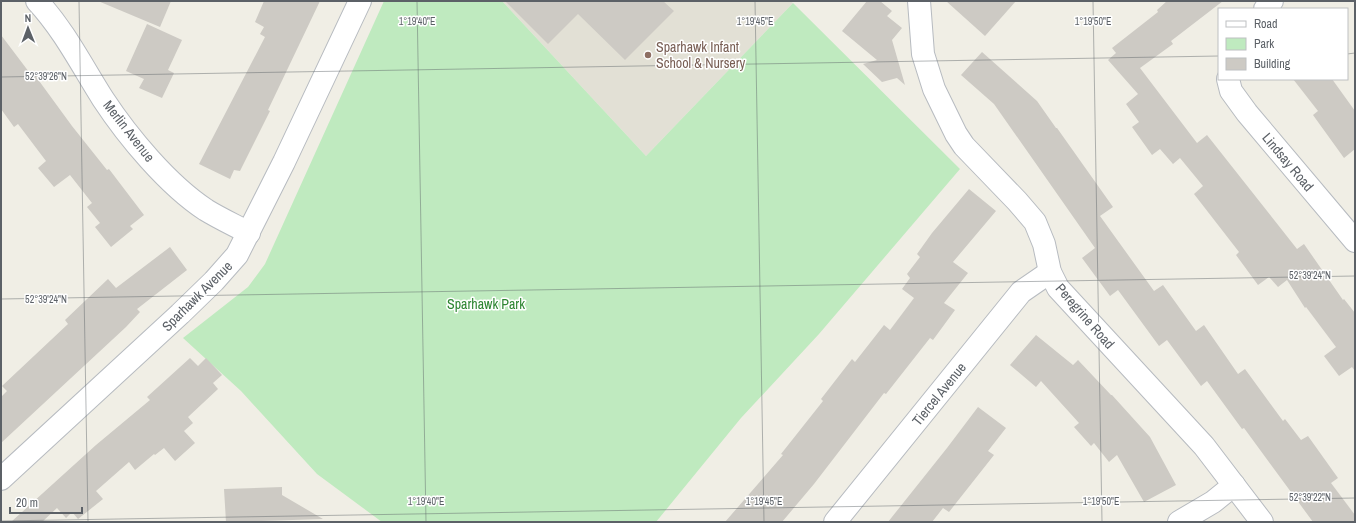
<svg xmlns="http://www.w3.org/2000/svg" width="1356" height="523" font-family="'Archivo Narrow',sans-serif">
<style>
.education{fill:#e2e0d5}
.green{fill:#bfeabf}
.building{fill:#cdcac4}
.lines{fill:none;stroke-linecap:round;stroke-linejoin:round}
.minor-casing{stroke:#b7bbc0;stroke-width:24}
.minor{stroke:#fff;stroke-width:22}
.ticks{fill:none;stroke:#5c6167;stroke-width:1;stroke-opacity:0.45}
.education-dot{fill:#8d6e63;stroke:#fff;stroke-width:1.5}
.labels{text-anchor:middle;stroke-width:3;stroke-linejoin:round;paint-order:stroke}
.education-label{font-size:14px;fill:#785e54;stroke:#fff;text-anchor:start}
.street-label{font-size:14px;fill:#5c6167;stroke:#fff}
.park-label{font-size:14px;fill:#2d8531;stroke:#fff}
.ticks-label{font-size:10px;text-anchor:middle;fill:#5c6167;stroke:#fff;stroke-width:3;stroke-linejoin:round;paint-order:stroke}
</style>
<rect width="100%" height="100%" fill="#f0eee5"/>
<path class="education" d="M502 1H790L793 3 646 156Z"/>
<path class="green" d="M384 1H502L646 156 793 3 960 169 819 334 741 418 656 522H382L317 474 241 391 183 338 248 287 265 264Z"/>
<g class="building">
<path d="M98 1H171L160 27Z"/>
<path d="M264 1H320L268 110 270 111 240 171 234 170 230 179 199 164 265 37 260 34 264 27 255 22Z"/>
<path d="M505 1H663L674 11 625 60 578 14 548 44Z"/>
<path d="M867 1H880L892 11 887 16 902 28 892 40 905 85 897 78 882 82 863 64 877 60 842 31Z"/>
<path d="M946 1H1016L985 36Z"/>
<path d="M1167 1H1223L1171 41 1173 44 1140 68 1197 143 1207 135 1297 249 1304 244 1343 300 1344 299 1355 313V371L1352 367 1339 376 1324 356 1336 347 1306 307 1305 308 1287 280 1278 287 1269 277 1258 285 1236 255 1239 252 1194 194 1203 186 1180 158 1173 164 1160 149 1152 155 1132 127 1139 122 1126 104 1138 94 1108 60 1116 53 1112 48 1158 12 1157 10Z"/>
<path d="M147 24 182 40 168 70 174 73 162 98 139 88 144 79 126 71Z"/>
<path d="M1 35 32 76 34 74 72 126 107 170 109 169 144 215 130 226 133 229 111 247 95 227 100 223 87 207 92 203 70 175 54 187 38 168 46 161 18 124 14 127 1 109Z"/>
<path d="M982 52 1037 101 1056 128H1057L1113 207 1100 216 1154 291 1163 285 1196 331 1204 325 1238 374 1245 369 1283 421 1285 419 1301 440 1308 436 1338 478 1331 483 1355 515V522H1313L1244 428 1242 429 1207 381 1201 386 1167 340 1159 346 1118 290 1110 296 1082 258 1095 248 994 104 961 75Z"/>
<path d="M1293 79H1332L1355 111V149L1344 158 1313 115 1318 111Z"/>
<path d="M969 189 996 211 953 262 968 273 944 303 955 310 933 340 930 338 886 394 884 393 814 484 782 522H725L783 455 781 454 823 401 821 399 852 359 855 362 884 325 890 330 914 298 902 289 910 278 907 274 920 257 917 254 932 233Z"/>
<path d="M170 247 187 270 137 309 140 312 126 327 1 443V397L7 391 2 386 68 324 65 320 108 279 116 288Z"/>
<path d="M1036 335 1073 365 1078 360 1111 395H1112L1150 437 1176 485 1144 502 1117 455 1109 462 1094 443 1091 446 1074 427 1079 423 1041 381 1036 387 1010 365Z"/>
<path d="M190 358 198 366 206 358 222 375 213 383 218 389 188 417 193 423 184 431 195 443 175 461 164 448 155 455 154 454 135 470 129 462 96 491 103 499 78 519 72 512 66 518 57 508 42 522H11L96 445 150 400 147 397Z"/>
<path d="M978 407 1006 428 988 451 994 455 949 512 943 508 932 522H888L947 448Z"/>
<path d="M282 487V495L323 519 226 522 224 489Z"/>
</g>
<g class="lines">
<defs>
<g id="minor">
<path d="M37 1C64 30 82 66 103 99 128 137 168 185 206 210 219 218 234 225 249 233"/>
<path d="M919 1 923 54 934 89 956 134 964 146 1017 201 1035 222 1044 244 1050 272 1058 288 1204 446 1262 522"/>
<path d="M1265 9 1272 1"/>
<path d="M1228 79 1231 91 1247 113 1355 241"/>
<path d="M1 479 180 314 214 281 237 255 284 162 360 1"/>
<path d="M835 522 1021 292 1050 272"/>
<path d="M1179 522 1213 502 1234 485"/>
</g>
</defs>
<use href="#minor" class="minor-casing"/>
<use href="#minor" class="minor"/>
</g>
<path class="ticks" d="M79 1 88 522M417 1 426 522M755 1 764 522M1093 1 1102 522M1347 54 1355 53M1 77 1219 56M1 299 1355 276M1 521 1355 498"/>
<circle class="education-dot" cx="648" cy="55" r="4"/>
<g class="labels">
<g class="education-label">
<text x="656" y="52">Sparhawk Infant<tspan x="656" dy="16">School &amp; Nursery</tspan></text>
</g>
<g class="street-label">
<text transform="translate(129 131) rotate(52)" y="5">Merlin Avenue</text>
<text transform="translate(1288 162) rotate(50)" y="5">Lindsay Road</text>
<text transform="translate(197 296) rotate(-45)" y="5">Sparhawk Avenue</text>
<text transform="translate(1085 316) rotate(49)" y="5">Peregrine Road</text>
<text transform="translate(939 394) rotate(-51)" y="5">Tiercel Avenue</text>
</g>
<g class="park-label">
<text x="486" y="309">Sparhawk Park</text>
</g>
</g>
<g class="ticks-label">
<text x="417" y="25">1°19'40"E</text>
<text x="755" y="25">1°19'45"E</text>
<text x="1093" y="25">1°19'50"E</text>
<text x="46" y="80">52°39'26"N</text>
<text x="1310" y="279">52°39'24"N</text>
<text x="46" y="303">52°39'24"N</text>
<text x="1310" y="501">52°39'22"N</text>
<text x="426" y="505">1°19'40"E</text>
<text x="764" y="505">1°19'45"E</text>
<text x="1101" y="505">1°19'50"E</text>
</g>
<rect width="1356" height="523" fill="none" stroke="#5c6167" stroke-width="4"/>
<rect x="1218" y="8" width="130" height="72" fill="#ffffff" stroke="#bec0c2"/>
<rect x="1226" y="21" width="20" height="6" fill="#ffffff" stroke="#bec0c2"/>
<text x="1254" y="28" font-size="12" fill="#5c6167">Road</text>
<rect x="1226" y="38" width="20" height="12" fill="#bfeabf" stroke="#bec0c2"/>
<text x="1254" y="48" font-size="12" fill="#5c6167">Park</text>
<rect x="1226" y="58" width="20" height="12" fill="#cdcac4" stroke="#bec0c2"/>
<text x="1254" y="68" font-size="12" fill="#5c6167">Building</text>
<g transform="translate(28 28) rotate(359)" stroke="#ffffff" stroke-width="3" paint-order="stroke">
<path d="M0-3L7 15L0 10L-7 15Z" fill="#5c6167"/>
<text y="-6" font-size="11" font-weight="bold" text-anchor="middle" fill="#5c6167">N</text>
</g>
<path d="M10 507v6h72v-6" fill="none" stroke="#5c6167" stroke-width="2"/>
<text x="16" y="507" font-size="12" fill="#5c6167" stroke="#ffffff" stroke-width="3" paint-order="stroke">20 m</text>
</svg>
